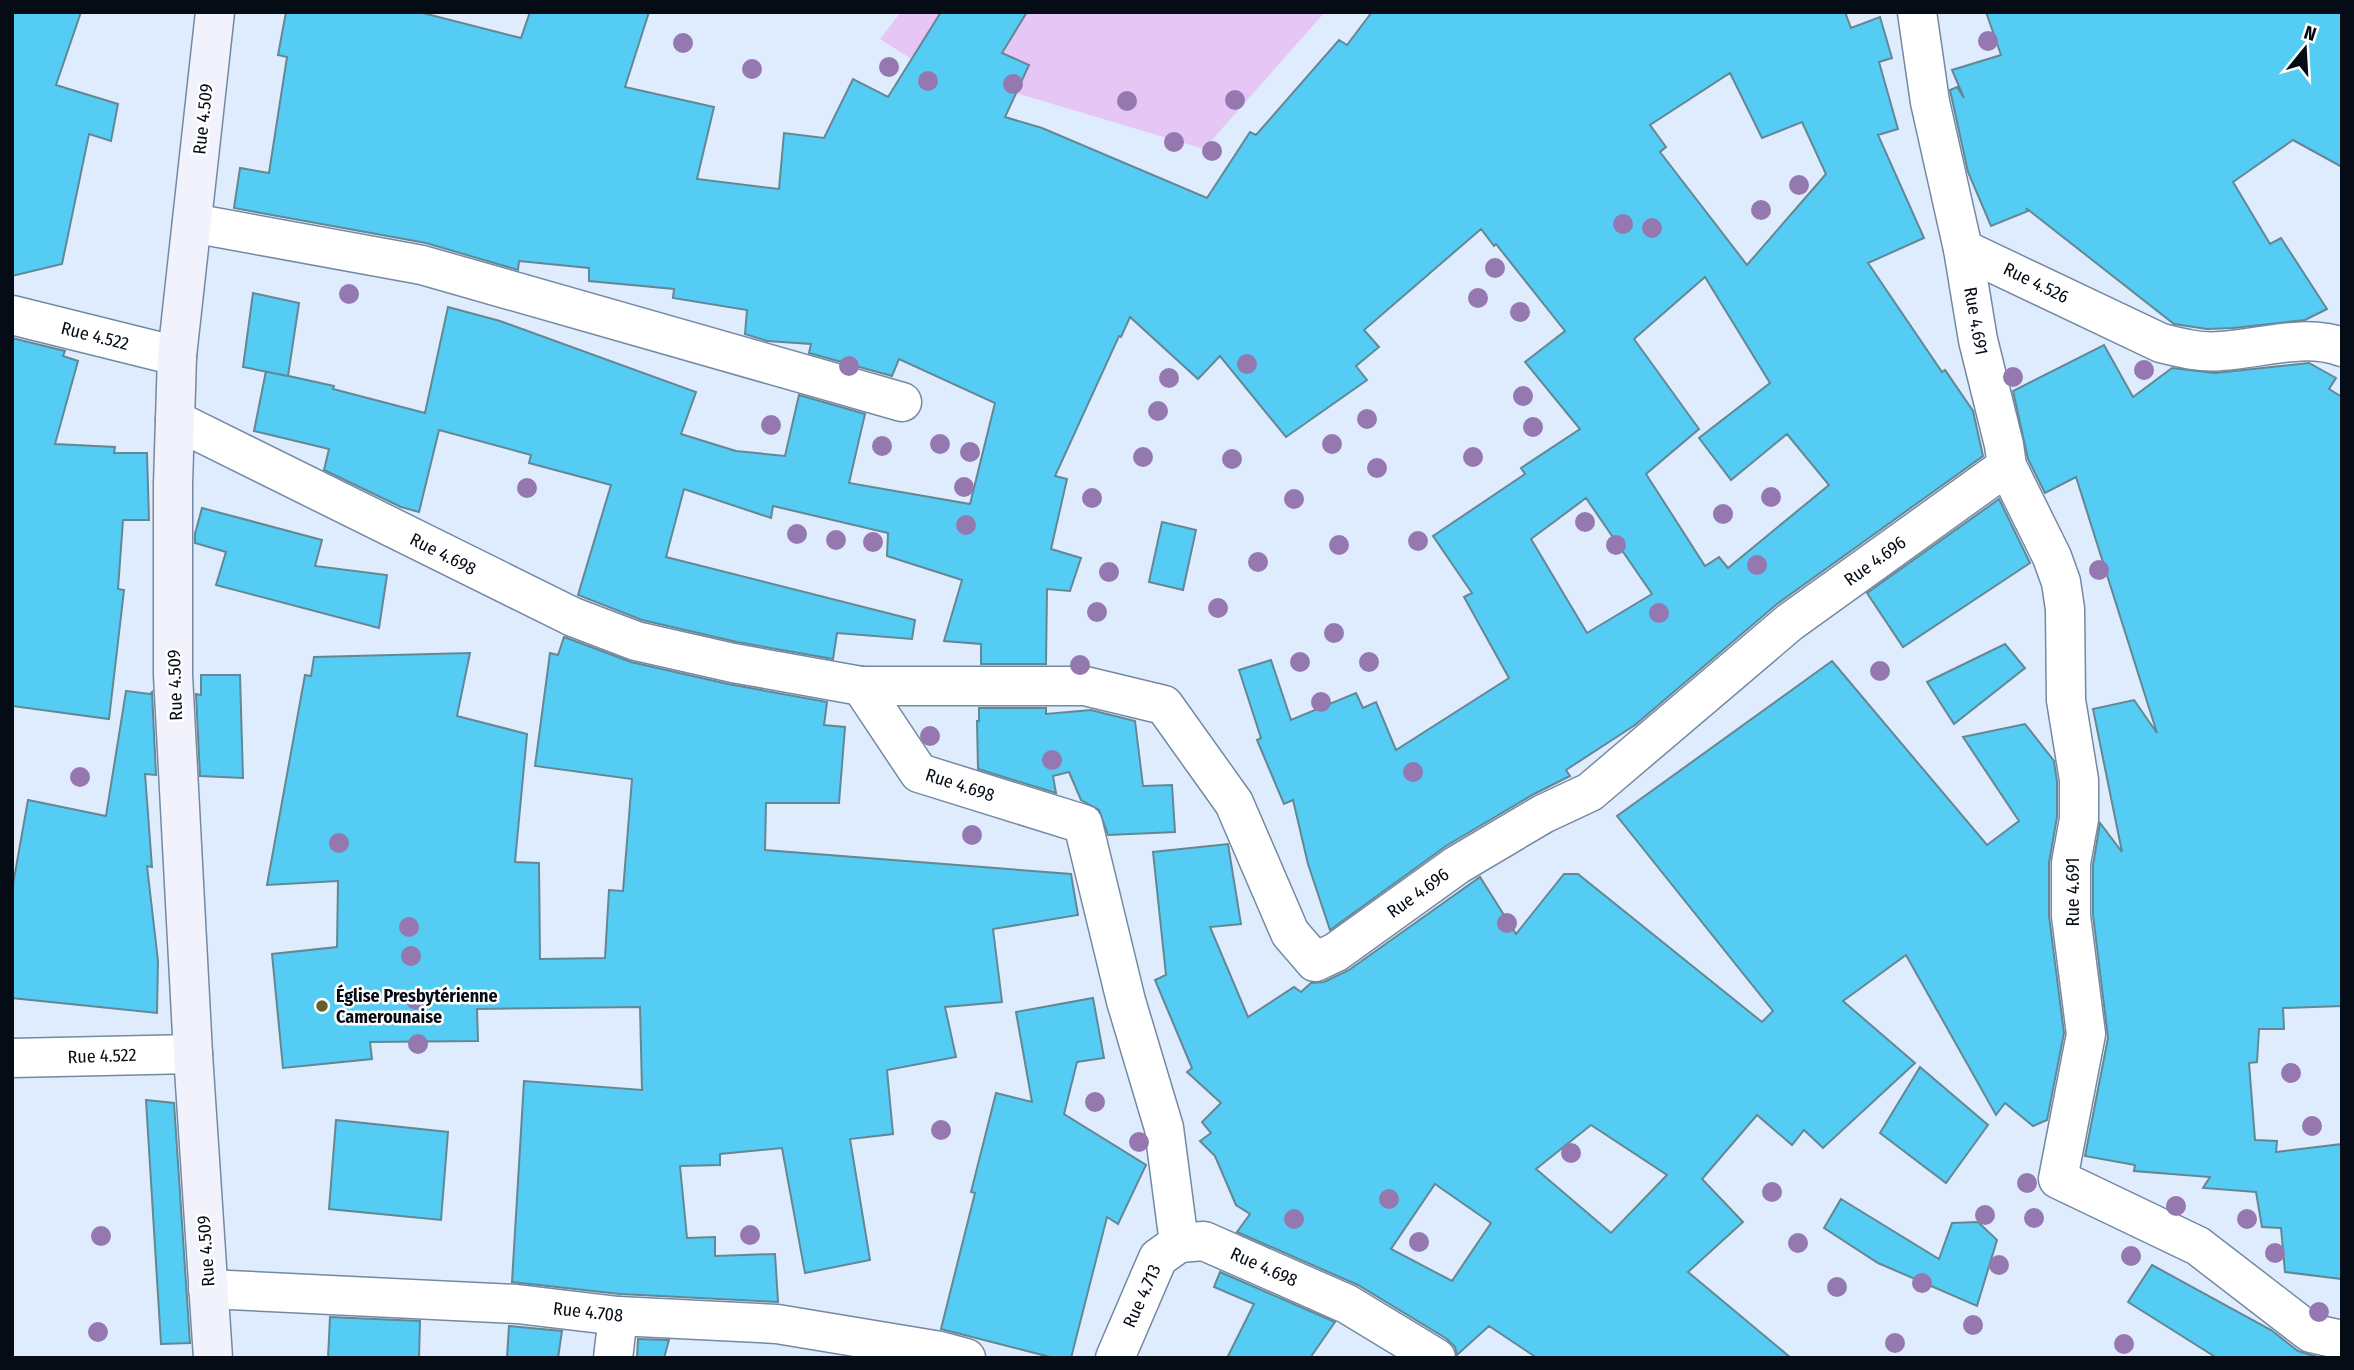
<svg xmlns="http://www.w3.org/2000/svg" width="2354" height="1370" font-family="'Fira Sans Condensed',sans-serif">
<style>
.green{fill:#e5c6f5}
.building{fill:#55ccf4;stroke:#638795;stroke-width:2;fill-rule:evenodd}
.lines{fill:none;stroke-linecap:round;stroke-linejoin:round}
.street-casing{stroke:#7489a3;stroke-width:41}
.secondary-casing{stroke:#7489a3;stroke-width:41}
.street{stroke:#fff;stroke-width:38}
.secondary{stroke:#f2f2fd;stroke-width:38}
.tree{fill:#9678b1}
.poi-dot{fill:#655f2c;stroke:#fff;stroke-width:2.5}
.labels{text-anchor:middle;stroke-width:5;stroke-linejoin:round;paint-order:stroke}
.street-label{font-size:18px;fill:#050c15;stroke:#fff}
.poi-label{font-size:18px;font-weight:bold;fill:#050c15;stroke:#fff;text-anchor:start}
</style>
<rect width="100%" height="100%" fill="#dfecfd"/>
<path class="green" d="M901 12H1325L1204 149 1019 94 975 104 937 75 880 39Z"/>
<g class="building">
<path d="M12 12H81L56 85 118 104 111 141 89 134 62 264 12 276Z"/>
<path d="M286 12H419L521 38 530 12H649L625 87 714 107 697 179 779 189 784 133 824 138 853 79 888 97 941 12H1027L1002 53 1029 65 1005 117 1042 128 1207 198 1250 132 1256 135 1339 40 1347 45 1372 12H1845L1851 28 1880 17 1892 58 1879 62 1898 129 1878 135 1924 238 1868 263 1942 372 1945 370 1973 411 1983 456 1777 604 1635 725 1566 770 1570 776 1532 795 1446 846 1330 930 1308 864 1293 800 1284 804 1257 740 1261 738 1239 670 1271 660 1291 720 1356 693 1363 708 1376 702 1396 750 1509 678 1464 597 1472 593 1433 536 1525 474 1521 468 1580 429 1525 362 1565 331 1496 244 1494 246 1481 229 1364 330 1379 347 1356 366 1367 380 1286 437 1220 356 1198 379 1130 317 1121 337 1119 336 1055 476 1067 479 1051 549 1081 558 1070 591 1047 589 1046 664H981V644L944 641 962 580 887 556 888 533 773 506 771 518 684 489 666 557 915 620 912 639 837 633 833 659 737 642 642 620 578 595 611 485 529 463 531 455 439 430 419 512 401 507 324 470 329 449 254 431 266 371 334 386 333 389 425 413 448 307 500 321 696 392 681 434 736 451 785 456 799 395 865 414 849 483 970 504 995 403 899 359 892 376 809 353 811 344 767 341 745 334 747 310 673 298 674 289 589 281V268L519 261 518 270 426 243 234 208 240 168 269 173 287 57 278 55ZM1730 73 1762 138 1802 122 1826 174 1747 265 1660 152 1666 147 1650 125ZM1705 277 1770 383 1699 438 1731 480 1787 434 1829 485 1728 568 1719 557 1705 566 1646 474 1699 429 1634 339ZM1586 498 1652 594 1587 633 1531 539Z"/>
<path d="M1986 12H2342V167L2293 140 2233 182 2270 244 2281 238 2327 309 2305 320 2233 328 2207 329 2174 324 2026 208 2028 211 1991 226 1968 172 1950 90 1957 87 1964 98 1952 70 2001 55Z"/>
<path d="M253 293 299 303 288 376 243 367Z"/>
<path d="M12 338 65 351 63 356 78 361 55 444 115 447 114 453H147L149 520H123L118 589 124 590 109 719 12 706Z"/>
<path d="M2104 345 2133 397 2172 368 2215 373 2309 363 2336 378 2329 389 2342 397V1006L2283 1008 2284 1029H2259L2257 1062 2249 1063 2255 1140 2277 1141 2276 1152 2342 1144V1279L2285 1272 2281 1228 2262 1227 2256 1192 2203 1188 2210 1177 2134 1171 2135 1165 2085 1156 2108 1038 2093 915V865L2100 823 2122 852 2093 709 2134 700 2157 733 2076 477 2045 493 2028 459 2013 391Z"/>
<path d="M1999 499 2030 563 1903 647 1867 593Z"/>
<path d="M202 508 322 540 315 566 387 575 379 628 216 585 226 552 195 543V534Z"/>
<path d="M1162 522 1196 530 1183 590 1149 582Z"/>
<path d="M564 637 631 662 728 684 827 702 824 725 845 727 839 803H766L765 850 1071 874 1078 915 993 929 1002 1002 945 1007 956 1057 887 1070 893 1134 850 1139 870 1260 805 1273 782 1148 720 1154V1165L680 1166 687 1238 715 1237V1256L775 1254 778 1302 620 1294 512 1282 524 1081 642 1090 640 1007 477 1009 478 1041 370 1042 372 1059 283 1068 272 954 337 947 338 881 267 885 305 675 311 676 314 657 470 653 457 716 527 734 515 862 539 863 540 959 605 958 609 890 623 891 632 779 535 766 550 653 558 655Z"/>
<path d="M2005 644 2025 668 1954 724 1927 682Z"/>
<path d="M1832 661 1987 845 2019 821 1963 737 2025 724 2054 761 2057 782V817L2049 863V916L2064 1033 2047 1120 2033 1126 2005 1103 1996 1115 1906 955 1843 1001 1915 1063 1823 1148 1804 1130 1792 1145 1757 1115 1702 1179 1743 1222 1688 1272 1791 1358H1537L1489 1326 1457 1355 1455 1347 1447 1339 1358 1285 1237 1232 1250 1214 1236 1205 1215 1156 1200 1141 1211 1133 1202 1122 1221 1103 1187 1072 1192 1068 1155 980 1166 975 1153 852 1228 844 1241 924 1210 927 1248 1017 1294 987 1301 992 1311 983 1324 982 1349 970 1480 877 1516 934 1564 874H1578L1762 1022 1773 1011 1617 816ZM1591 1125 1667 1175 1611 1233 1536 1169ZM1435 1184 1491 1223 1452 1281 1391 1249Z"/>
<path d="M201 675H240L243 778 200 776 196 694 201 695Z"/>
<path d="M126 691 150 694 152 692 156 775 145 774 152 867 147 866 158 961 157 1013 12 998V890L28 800 106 816Z"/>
<path d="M979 708H1046V714L1091 710 1135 721 1143 786 1172 785 1175 832 1108 835 1099 810 1081 800 1069 772 1053 776 1056 793 978 769 977 721H979Z"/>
<path d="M1093 998 1104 1058 1077 1062 1064 1114 1146 1165 1118 1224 1107 1217 1071 1358H1054L941 1329 975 1193 971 1192 996 1093 1032 1102 1016 1012Z"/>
<path d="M1920 1067 1988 1125 1946 1183 1880 1133Z"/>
<path d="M146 1100 174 1103 190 1343 161 1344Z"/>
<path d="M336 1120 448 1132 441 1220 329 1209Z"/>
<path d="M1841 1199 1939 1259 1952 1223 1978 1222 1997 1240 1977 1306 1878 1263 1824 1228Z"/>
<path d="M2152 1265 2271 1330 2298 1351 2321 1358H2217L2128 1302Z"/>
<path d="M1220 1272 1335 1322 1310 1358H1227L1254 1304 1214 1287Z"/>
<path d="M330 1317 420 1321 419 1358H328Z"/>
<path d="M509 1326 562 1331 558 1358H507Z"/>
<path d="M638 1339 669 1340 664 1358H637Z"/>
</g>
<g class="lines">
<defs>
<g id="street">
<path d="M1917 12 1930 102 1963 249 2161 343C2181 348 2201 353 2221 351 2260 349 2304 333 2342 347"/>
<path d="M192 223 422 265 902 402"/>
<path d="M1963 249 1978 340 2004 445 2007 466 2052 557 2061 582 2065 609 2066 700 2079 780V819L2071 863V916L2086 1034 2058 1179 2198 1246 2311 1333 2342 1340"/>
<path d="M12 315 177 356"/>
<path d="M175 420 573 617 636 641 733 663 861 686 919 773 1083 824 1126 1001 1164 1128 1179 1243 1204 1241 1347 1304 1436 1358"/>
<path d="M861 686H1085L1164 705 1234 803 1290 933 1315 962 1336 952 1457 865 1543 814 1590 792 1790 622 2007 466"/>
<path d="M12 1058 193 1054"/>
<path d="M208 1289 517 1304 618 1316 777 1324 940 1351 966 1358"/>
<path d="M613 1358 618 1316"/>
<path d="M1115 1358 1158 1258 1179 1243"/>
</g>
<path id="secondary" d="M213 1358 193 1054 173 675V484L177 356 215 12"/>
</defs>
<use href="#street" class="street-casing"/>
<use href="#secondary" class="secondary-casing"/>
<use href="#street" class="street"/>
<use href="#secondary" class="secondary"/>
</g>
<g class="tree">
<circle cx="1988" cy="41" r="10"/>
<circle cx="683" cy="43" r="10"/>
<circle cx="889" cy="67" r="10"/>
<circle cx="752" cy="69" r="10"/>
<circle cx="928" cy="81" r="10"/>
<circle cx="1013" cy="84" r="10"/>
<circle cx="1235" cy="100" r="10"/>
<circle cx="1127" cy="101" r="10"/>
<circle cx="1174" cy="142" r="10"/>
<circle cx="1212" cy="151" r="10"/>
<circle cx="1799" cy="185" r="10"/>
<circle cx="1761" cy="210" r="10"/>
<circle cx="1623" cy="224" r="10"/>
<circle cx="1652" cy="228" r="10"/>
<circle cx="1495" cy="268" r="10"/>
<circle cx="349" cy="294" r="10"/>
<circle cx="1478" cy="298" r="10"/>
<circle cx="1520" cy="312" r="10"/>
<circle cx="1247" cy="364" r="10"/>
<circle cx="849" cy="366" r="10"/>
<circle cx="2144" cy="370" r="10"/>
<circle cx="2013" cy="377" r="10"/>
<circle cx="1169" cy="378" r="10"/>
<circle cx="1523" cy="396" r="10"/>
<circle cx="1158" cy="411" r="10"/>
<circle cx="1367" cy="419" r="10"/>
<circle cx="771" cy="425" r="10"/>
<circle cx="1533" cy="427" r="10"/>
<circle cx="940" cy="444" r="10"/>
<circle cx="1332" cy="444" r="10"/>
<circle cx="882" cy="446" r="10"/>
<circle cx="970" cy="452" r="10"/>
<circle cx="1143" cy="457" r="10"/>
<circle cx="1473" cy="457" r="10"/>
<circle cx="1232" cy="459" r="10"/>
<circle cx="1377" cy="468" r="10"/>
<circle cx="964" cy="487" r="10"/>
<circle cx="527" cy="488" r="10"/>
<circle cx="1771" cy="497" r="10"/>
<circle cx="1092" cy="498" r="10"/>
<circle cx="1294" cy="499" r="10"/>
<circle cx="1723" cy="514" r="10"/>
<circle cx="1585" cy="522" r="10"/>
<circle cx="966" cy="525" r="10"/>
<circle cx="797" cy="534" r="10"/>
<circle cx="836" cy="540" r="10"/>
<circle cx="1418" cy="541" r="10"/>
<circle cx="873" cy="542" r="10"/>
<circle cx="1339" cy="545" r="10"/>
<circle cx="1616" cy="545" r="10"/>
<circle cx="1258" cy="562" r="10"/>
<circle cx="1757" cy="565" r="10"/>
<circle cx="2099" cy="570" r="10"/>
<circle cx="1109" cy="572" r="10"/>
<circle cx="1218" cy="608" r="10"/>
<circle cx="1097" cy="612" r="10"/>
<circle cx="1659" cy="613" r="10"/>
<circle cx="1334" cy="633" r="10"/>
<circle cx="1300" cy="662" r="10"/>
<circle cx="1369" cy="662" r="10"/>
<circle cx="1080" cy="665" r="10"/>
<circle cx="1880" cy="671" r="10"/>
<circle cx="1321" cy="702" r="10"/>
<circle cx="930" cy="736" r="10"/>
<circle cx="1052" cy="760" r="10"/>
<circle cx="1413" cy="772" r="10"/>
<circle cx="80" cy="777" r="10"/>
<circle cx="972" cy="835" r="10"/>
<circle cx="339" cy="843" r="10"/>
<circle cx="1507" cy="923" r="10"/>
<circle cx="409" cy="927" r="10"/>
<circle cx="411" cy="956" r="10"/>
<circle cx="416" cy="1000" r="10"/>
<circle cx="418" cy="1044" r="10"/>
<circle cx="2291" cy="1073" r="10"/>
<circle cx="1095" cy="1102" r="10"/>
<circle cx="2312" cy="1126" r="10"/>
<circle cx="941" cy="1130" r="10"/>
<circle cx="1139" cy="1142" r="10"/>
<circle cx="1571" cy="1153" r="10"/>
<circle cx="2027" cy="1183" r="10"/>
<circle cx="1772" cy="1192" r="10"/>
<circle cx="1389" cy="1199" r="10"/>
<circle cx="2176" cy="1206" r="10"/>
<circle cx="1985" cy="1215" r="10"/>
<circle cx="2034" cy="1218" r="10"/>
<circle cx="1294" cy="1219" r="10"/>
<circle cx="2247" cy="1219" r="10"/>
<circle cx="750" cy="1235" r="10"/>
<circle cx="101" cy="1236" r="10"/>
<circle cx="1419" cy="1242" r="10"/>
<circle cx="1798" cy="1243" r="10"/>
<circle cx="2275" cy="1253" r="10"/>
<circle cx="2131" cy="1256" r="10"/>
<circle cx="1999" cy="1265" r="10"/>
<circle cx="1922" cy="1283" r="10"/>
<circle cx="1837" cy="1287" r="10"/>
<circle cx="2319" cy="1312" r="10"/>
<circle cx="1973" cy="1325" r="10"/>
<circle cx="98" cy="1332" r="10"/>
<circle cx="1895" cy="1343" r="10"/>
<circle cx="2124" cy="1344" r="10"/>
</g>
<circle class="poi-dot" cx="322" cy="1006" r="7"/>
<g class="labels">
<g class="street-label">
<text transform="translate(203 119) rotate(-84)" y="6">Rue 4.509</text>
<text transform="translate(2036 283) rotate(26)" y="6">Rue 4.526</text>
<text transform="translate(1976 321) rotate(80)" y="6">Rue 4.691</text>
<text transform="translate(95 336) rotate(14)" y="6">Rue 4.522</text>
<text transform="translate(443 554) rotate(27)" y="6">Rue 4.698</text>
<text transform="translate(1875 561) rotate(-36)" y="6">Rue 4.696</text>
<text transform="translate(175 685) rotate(-92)" y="6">Rue 4.509</text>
<text transform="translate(960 785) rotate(18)" y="6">Rue 4.698</text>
<text transform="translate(2073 892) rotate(-90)" y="6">Rue 4.691</text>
<text transform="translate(1418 893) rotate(-36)" y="6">Rue 4.696</text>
<text transform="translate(102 1056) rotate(-2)" y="6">Rue 4.522</text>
<text transform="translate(206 1251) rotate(-94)" y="6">Rue 4.509</text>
<text transform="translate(1264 1267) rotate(24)" y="6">Rue 4.698</text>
<text transform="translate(1142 1296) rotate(-66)" y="6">Rue 4.713</text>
<text transform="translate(588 1312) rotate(6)" y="6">Rue 4.708</text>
</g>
<g class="poi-label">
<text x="336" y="1002">Église Presbytérienne<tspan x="336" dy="21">Camerounaise</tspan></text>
</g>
</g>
<rect width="2354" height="1370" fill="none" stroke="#050c15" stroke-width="28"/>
<g transform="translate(2305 49) rotate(18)" stroke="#ffffff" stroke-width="5" paint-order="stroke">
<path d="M0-5L12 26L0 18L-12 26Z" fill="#050c15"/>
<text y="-10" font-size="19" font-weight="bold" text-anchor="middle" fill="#050c15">N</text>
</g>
</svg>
